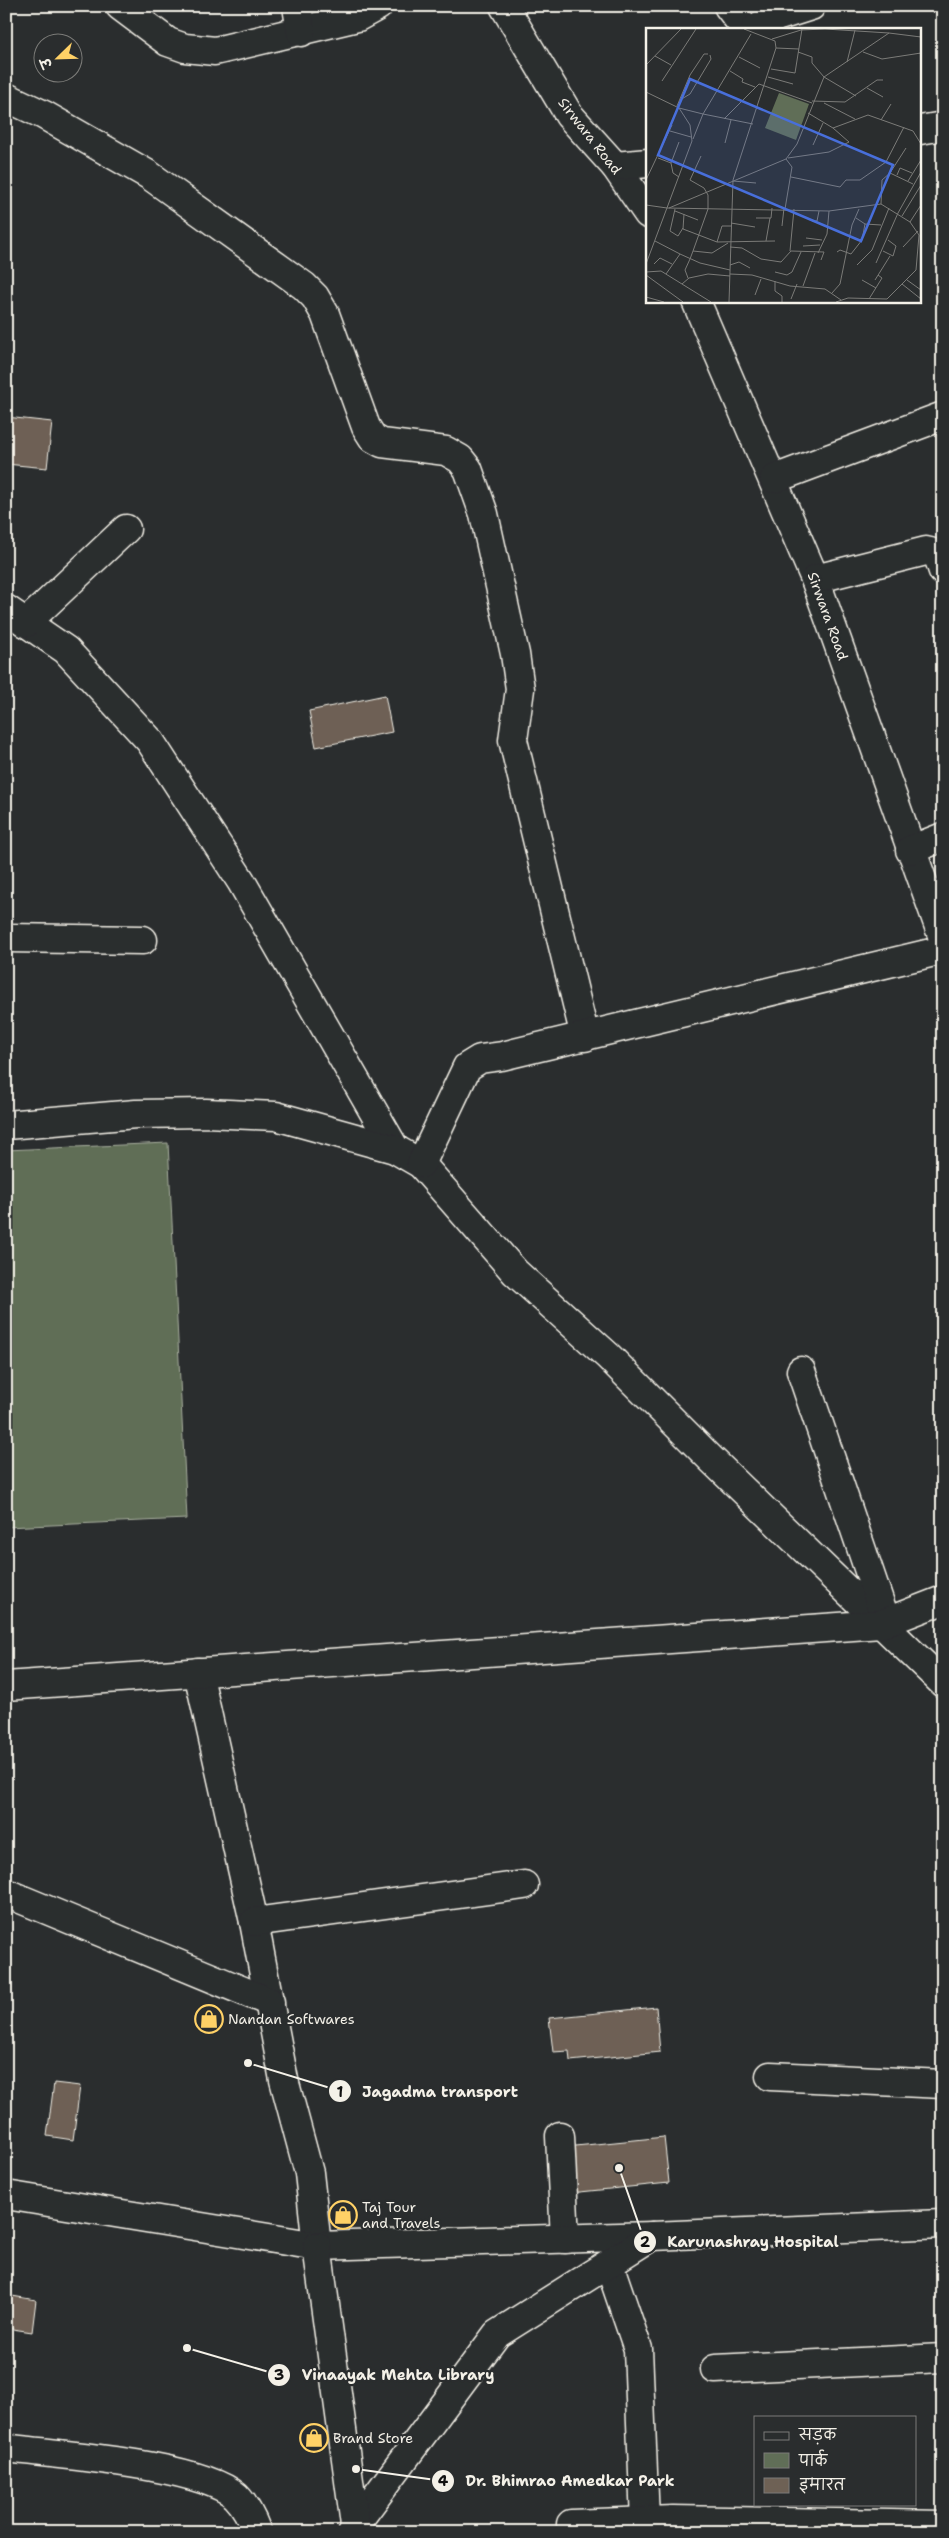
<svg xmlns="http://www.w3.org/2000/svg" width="949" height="2538" font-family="'Shantell Sans','Playpen Sans Deva',sans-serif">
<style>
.green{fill:#606e57;stroke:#aab0a0}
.building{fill:#6e6155;stroke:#f4f1e8}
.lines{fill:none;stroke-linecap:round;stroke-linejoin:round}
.minor-casing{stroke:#f4f1e8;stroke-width:31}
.major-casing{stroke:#f4f1e8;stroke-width:31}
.minor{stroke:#2a2d2e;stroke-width:28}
.major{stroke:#2a2d2e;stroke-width:28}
.labels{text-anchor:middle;stroke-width:4.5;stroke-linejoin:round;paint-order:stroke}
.street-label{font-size:14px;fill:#f4f1e8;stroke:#2a2d2e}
.poi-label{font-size:14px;fill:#f4f1e8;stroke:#2a2d2e;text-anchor:start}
.inset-road{fill:none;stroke:#7b7b78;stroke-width:1}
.view{fill:#486fdb;fill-opacity:0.15;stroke:#486fdb;stroke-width:2.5}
.inset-edge{fill:none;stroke:#f4f1e8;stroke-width:2.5}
.leader{fill:none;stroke:#f4f1e8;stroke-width:2}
.callout-dot{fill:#f4f1e8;stroke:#2a2d2e;stroke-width:2}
.mark-label{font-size:15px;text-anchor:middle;font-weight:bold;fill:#111}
.callout-label{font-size:15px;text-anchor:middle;font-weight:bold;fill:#f4f1e8;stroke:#2a2d2e;stroke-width:4.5;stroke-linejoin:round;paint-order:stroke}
</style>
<rect width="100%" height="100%" fill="#2a2d2e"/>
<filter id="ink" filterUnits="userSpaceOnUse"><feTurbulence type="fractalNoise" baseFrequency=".02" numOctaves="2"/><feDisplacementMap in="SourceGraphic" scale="10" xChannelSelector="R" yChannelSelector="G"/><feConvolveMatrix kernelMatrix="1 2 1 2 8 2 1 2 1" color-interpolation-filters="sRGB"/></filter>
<g filter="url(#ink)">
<path class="green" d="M168 1143 187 1519 6 1527V1150Z"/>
<g class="building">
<path d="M6 417 52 422 47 468 6 464Z"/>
<path d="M385 695 392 732 316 747 309 711Z"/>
<path d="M656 2007 660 2052 570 2061 569 2051 553 2052 549 2018Z"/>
<path d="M54 2083 80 2086 73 2140 47 2136Z"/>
<path d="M664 2137 669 2183 570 2193 566 2147Z"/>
<path d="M6 2295 36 2300 32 2332 6 2328Z"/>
</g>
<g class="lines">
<defs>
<g id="minor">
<path d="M120 6 168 42 185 48 215 51 358 17 378 6"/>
<path d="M297 6 301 32"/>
<path d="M504 6 569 115 615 166 648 214"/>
<path d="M728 6 741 23 749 29"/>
<path d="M755 29 770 19 811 6"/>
<path d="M6 97 44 115 149 175 304 286 315 297 325 314 366 427 373 438 382 443 446 451 460 459 468 469 484 514 515 654 520 689 513 740 585 1037"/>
<path d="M920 130 943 126"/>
<path d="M615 166 648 163"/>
<path d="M696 301 815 579 943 938"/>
<path d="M774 479 943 416"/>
<path d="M815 579 926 551C939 553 939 560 943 571"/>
<path d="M6 609 66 650 150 741 241 881 395 1149"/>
<path d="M26 623 126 529"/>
<path d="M910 850 943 837"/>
<path d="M6 938 143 940"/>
<path d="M6 1125 136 1114 206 1113 276 1116 395 1149 421 1164 515 1272 608 1356 712 1460 943 1683"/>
<path d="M421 1164 467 1067 480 1059 502 1056 943 950"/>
<path d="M801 1371 886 1621"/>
<path d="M198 1672 254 1922 284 2080 309 2173 317 2246"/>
<path d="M6 1686 881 1624 943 1600"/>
<path d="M6 1893 270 2002"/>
<path d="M254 1922 524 1885"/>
<path d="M770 2076 943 2084"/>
<path d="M560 2136 565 2239"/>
<path d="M6 2195 317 2246 652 2236"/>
<path d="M609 2264 638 2349 645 2521"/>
<path d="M715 2369 943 2358"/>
<path d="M6 2448C58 2455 199 2464 236 2496 246 2506 252 2519 257 2532"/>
<path d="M571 2524 673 2520 943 2525"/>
<path d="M353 2532 355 2525 497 2334 652 2236 943 2224"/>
</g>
<path id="major" d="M317 2246 355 2525"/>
</defs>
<use href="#minor" class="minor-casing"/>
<use href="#major" class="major-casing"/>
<use href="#minor" class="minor"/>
<use href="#major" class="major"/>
</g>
</g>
<defs>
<symbol id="shop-ring" viewBox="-11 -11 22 22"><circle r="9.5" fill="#2a2d2e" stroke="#ffd166" stroke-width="1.5"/><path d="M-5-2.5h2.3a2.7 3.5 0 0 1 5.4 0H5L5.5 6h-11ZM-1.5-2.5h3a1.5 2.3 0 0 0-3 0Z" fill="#ffd166"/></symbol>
</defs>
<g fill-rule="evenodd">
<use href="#shop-ring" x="193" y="2003" width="32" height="32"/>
<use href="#shop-ring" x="327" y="2199" width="32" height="32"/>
<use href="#shop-ring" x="298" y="2422" width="32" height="32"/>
</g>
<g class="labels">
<g class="street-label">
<text transform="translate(590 136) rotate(52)" y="5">Sirwara Road</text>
<text transform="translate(828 616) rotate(70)" y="5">Sirwara Road</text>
</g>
<g class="poi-label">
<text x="228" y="2024">Nandan Softwares</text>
<text x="362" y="2212">Taj Tour<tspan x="362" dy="16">and Travels</tspan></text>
<text x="333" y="2443">Brand Store</text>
</g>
</g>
<g transform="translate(646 28)">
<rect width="275" height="275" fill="#2a2d2e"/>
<path d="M133 65 163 76 150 112 119 100Z" fill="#606e57"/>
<path class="inset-road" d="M126 11 155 2 179 1 243 5M130 20 153 21M152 24 166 29V35L178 49 210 68M217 24 236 31 275 25M9 28 25 37M93 29 114 40M201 34 209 2M0 37 35 1M125 41 149 45 156 1M84 43 97 51 96 54 109 59M122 49 147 56M16 53 50 1M221 60 237 69M0 64 33 80 44 97 46 113 0 236M34 72 44 66 65 31 64 27M166 73 199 74 231 52H237M178 75 209 91M31 78 44 47 58 26H62M33 80 57 86M162 85 187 100 222 87 267 103 275 116M57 86 107 96M78 91 113 56 166 75M235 92 245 76M24 103 45 109M47 111 57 86 105 6M79 115 85 92M167 117 177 95M12 130 25 135 33 114M142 130 183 124 203 114 187 100M25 135 27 145 33 149M244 145 267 156M251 147 254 140 266 145M145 149 194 159 200 152H214L240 134 258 99M0 152 26 97M87 153 110 155M262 153 275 132M235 176 236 152 244 145 260 120M0 177 21 180 183 183 235 176 264 194 273 207 270 242 241 271 202 270 190 274M23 180 140 131 151 116 178 49 243 5 275 9M29 181 24 203 32 208 37 200M139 181 146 139 140 131M29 183 52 192M38 186 37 201 71 214 129 213M256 188 275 157M110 190H125L126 180M166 193H171L173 183M264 194 275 177M85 195 109 199M219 196 235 197M136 198 138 180M160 210 176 212M9 213 34 226M120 213 124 190M71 214 76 198H85M157 218 174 217M84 219 96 220 115 231 135 234 145 223 178 224 175 232M257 219 272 203M47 223 62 181V167L58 160 44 152 55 128M144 223 148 181M237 223 247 228 250 218 242 212M191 224 194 222 205 226 216 212 219 196 210 190M172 225 181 206 183 183M44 231 47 223 66 225 82 215M230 235 252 185 275 144M8 236 14 230 26 236M84 237 93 234 104 240M211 237 226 222 243 180M0 244 15 243 65 274M129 244 141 247 146 244 155 224M20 246 34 226 54 235 84 242M84 246 106 247 144 258 179 261 195 272M0 247 37 274M42 250 39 242 44 231M216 252 230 260M229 252 244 228M261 252 275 262M129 253V263L136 268V274M36 256 43 250 62 246 84 248M256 256 275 271M157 258 169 225M186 265 194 256 206 197 213 181M109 267 115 251M0 269 18 274M145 271 151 256M223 271 236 250 232 247M83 274 87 152 130 20 129 13 98 1"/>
<path class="view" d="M44 51 247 137 215 213 12 127Z"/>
<rect width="275" height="275" class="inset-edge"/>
</g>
<path class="leader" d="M248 2063L340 2091M619 2168L645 2242M187 2348L279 2375M356 2469L443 2481"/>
<g class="callout-dot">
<circle cx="248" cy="2063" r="5"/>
<circle cx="619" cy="2168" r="5"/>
<circle cx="187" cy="2348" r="5"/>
<circle cx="356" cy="2469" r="5"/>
<circle cx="340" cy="2091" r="12"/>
<circle cx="645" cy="2242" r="12"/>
<circle cx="279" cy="2375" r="12"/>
<circle cx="443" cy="2481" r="12"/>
</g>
<g class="mark-label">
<text x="340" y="2097">1</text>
<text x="645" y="2247">2</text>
<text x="279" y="2380">3</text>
<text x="443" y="2486">4</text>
</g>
<g class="callout-label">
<text x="440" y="2097">Jagadma transport</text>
<text x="753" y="2247">Karunashray Hospital</text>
<text x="398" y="2380">Vinaayak Mehta Library</text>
<text x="570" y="2486">Dr. Bhimrao Amedkar Park</text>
</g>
<rect width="949" height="2538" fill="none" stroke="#2a2d2e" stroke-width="25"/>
<rect x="12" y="12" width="924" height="2513" fill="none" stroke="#f4f1e8" stroke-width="2" filter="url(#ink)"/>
<rect x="754" y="2416" width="162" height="90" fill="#2a2d2e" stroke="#7b7b78"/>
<rect x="764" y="2432" width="25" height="8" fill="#2a2d2e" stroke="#7b7b78"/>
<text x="799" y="2440" font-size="15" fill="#f4f1e8">सड़क</text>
<rect x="764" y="2453" width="25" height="15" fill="#606e57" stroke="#7b7b78"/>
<text x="799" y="2466" font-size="15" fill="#f4f1e8">पार्क</text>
<rect x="764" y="2478" width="25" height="15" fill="#6e6155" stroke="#7b7b78"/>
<text x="799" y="2490" font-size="15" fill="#f4f1e8">इमारत</text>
<g transform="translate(58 58) rotate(247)"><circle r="24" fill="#2a2d2e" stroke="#7b7b78"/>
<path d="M0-4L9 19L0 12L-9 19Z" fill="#ffd166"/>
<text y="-8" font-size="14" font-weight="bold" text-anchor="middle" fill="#f4f1e8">उ</text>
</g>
</svg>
